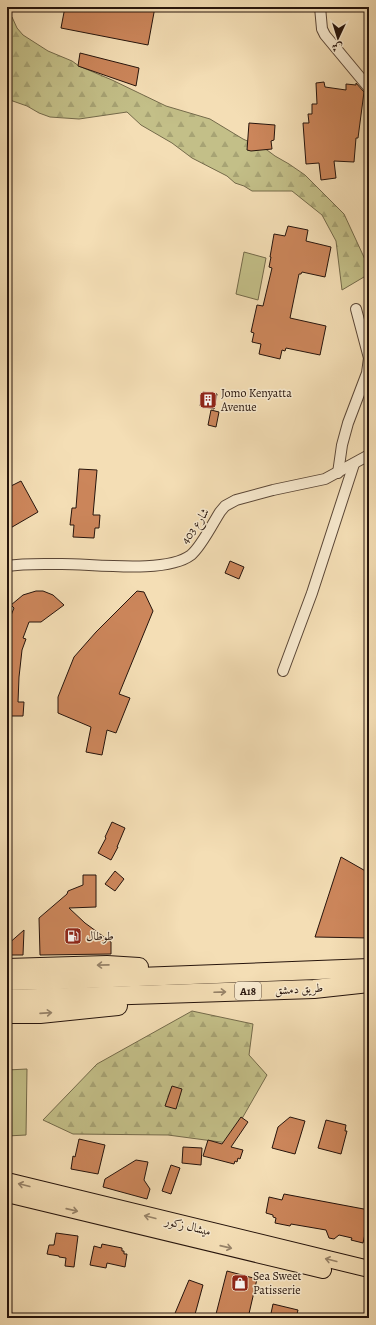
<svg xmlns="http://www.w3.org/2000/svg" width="376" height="1325" font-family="Alegreya,Amiri,serif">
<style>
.grass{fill:#c3bf88;stroke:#746a4a}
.forest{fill:url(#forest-firs);stroke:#746a4a}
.building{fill:#cc865b;stroke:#26140c}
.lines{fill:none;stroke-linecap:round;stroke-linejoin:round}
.street-casing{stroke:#5a4636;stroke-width:12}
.primary-casing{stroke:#26140c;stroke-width:18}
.highway-casing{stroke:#26140c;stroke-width:20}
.street{stroke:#f8eacf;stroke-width:10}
.primary{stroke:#f4deb5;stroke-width:16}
.highway{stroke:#f4deb5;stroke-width:18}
.oneway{stroke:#978369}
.labels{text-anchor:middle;stroke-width:3;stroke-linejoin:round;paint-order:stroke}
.shield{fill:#f8eacf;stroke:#655446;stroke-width:1}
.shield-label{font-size:11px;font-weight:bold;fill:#26140c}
.poi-label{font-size:12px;fill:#26140c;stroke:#f8eacf;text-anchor:start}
.street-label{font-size:12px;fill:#26140c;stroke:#f8eacf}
</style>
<defs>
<pattern id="forest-firs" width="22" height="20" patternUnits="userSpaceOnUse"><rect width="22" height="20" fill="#c3bf88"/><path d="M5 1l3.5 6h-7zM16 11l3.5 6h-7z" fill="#a7a374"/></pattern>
</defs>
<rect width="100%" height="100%" fill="#f4deb5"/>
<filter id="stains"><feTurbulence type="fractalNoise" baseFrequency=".005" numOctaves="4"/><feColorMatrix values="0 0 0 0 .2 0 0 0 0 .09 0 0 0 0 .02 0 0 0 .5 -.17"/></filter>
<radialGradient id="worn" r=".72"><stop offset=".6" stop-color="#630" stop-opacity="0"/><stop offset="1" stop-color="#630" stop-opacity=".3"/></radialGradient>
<g class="grass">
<path d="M244 252 266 258 258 300 236 294Z"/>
<path d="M27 1069 26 1135 7 1136V1070Z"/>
</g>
<g class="forest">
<path d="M7 12 12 17 17 28 23 35 48 51 72 61 79 66 112 80 166 106 210 119 243 139 267 150 275 156 289 164 305 175 344 214 369 268V274L342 290 336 241 322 215 292 191H252L244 186 235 183 227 176 192 158 172 143 141 125 127 112 79 119 50 117 39 113 27 106 7 99Z"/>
<path d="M192 1011 253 1024 249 1055 267 1075 228 1143 168 1135 73 1134 43 1120 97 1064Z"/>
</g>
<g class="building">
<path d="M65 7H155L148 45 61 28Z"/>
<path d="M80 53 139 68 136 86 78 66Z"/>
<path d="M324 82 325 87 346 90V84L356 85V83L364 92 358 138H356L354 162 334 161 336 178 321 180 319 163 306 164 303 123H309L308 114H312V104H317L316 83Z"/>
<path d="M249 123 275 125 274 140 271 141 272 149 251 151 247 150Z"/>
<path d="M288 226 308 230 306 241 331 247 325 277 302 272 301 274H299L290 318 326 326 320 355 286 348 285 351 282 350 280 359 259 354 261 344 252 342 254 333 251 332 257 305 263 306 272 268 269 267 271 257H270L274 234 285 236Z"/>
<path d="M203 392 217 394 214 409 200 406Z"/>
<path d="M211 410 219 412 216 427 208 425Z"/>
<path d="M79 469 97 470 93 515H100L99 528H95L94 538 73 537 74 525H70L72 508H76Z"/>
<path d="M21 481 38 512 7 530V488Z"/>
<path d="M230 561 244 567 239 579 225 573Z"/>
<path d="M36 591H43L53 595 64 605 41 622H29L23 638 26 639 22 650 19 677 18 702H24L23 716H7V625L14 608 11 605 23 595Z"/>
<path d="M137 591 144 592 153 611 119 694 130 698 116 733 107 730 102 755 86 752 91 727 58 713V697L74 657 96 632Z"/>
<path d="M112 822 125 828 117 847H118L111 860 98 853 106 838 105 837Z"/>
<path d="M341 857 369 873V938L315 937Z"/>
<path d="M115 871 124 879 115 891 105 884Z"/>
<path d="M83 875H96V907L69 908 85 923 111 942V954L40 955 39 918 67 894 68 891 83 885Z"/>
<path d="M24 930 23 955H7V945Z"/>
<path d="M172 1086 182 1089 176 1109 165 1106Z"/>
<path d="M241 1117 248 1122 231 1147 243 1150 240 1159 238 1158 237 1162 235 1161 234 1164 203 1156 208 1140 222 1144Z"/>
<path d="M290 1117 305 1121 295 1154 272 1148 278 1127Z"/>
<path d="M326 1120 346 1125 345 1131H347L341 1154 318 1148Z"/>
<path d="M79 1139 105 1145 98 1174 71 1169 73 1156 75 1157Z"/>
<path d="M183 1147 202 1148 201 1165 182 1163Z"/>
<path d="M136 1160 148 1162 144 1180 150 1189 147 1199 103 1187 105 1179Z"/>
<path d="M171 1165 180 1168 171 1194 162 1191Z"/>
<path d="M284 1194 369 1210V1235L365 1234 363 1243 351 1240 352 1238 339 1235 334 1239 329 1238 326 1230 291 1224 290 1226 275 1223 276 1218 273 1217V1215L266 1213 269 1197 282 1200Z"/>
<path d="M56 1233 78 1236 74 1267 65 1266 66 1258 59 1257V1256L47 1254 49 1245H54Z"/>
<path d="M102 1244 122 1248V1251H124V1254H127L125 1267 107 1263 106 1268 90 1265 94 1246 101 1248Z"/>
<path d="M227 1271 257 1279 248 1318H215Z"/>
<path d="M189 1280 203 1285 194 1318H173Z"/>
<path d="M273 1304 298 1310 296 1318H270Z"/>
</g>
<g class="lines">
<defs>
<g id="street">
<path d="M320 7 322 29 325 35 369 88"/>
<path d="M338 473 342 445 348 423 367 373 369 358 356 309"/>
<path d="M7 566C25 563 44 564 62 564 94 564 166 574 191 555 201 547 213 523 220 512L225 506 236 500 273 490 325 479 369 455"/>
<path d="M283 671 312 593 354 464"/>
</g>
<g id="primary">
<path d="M7 1181 369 1269"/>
<path d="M7 1194 323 1270"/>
</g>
<g id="highway">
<path d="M7 968 107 965 139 967"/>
<path d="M7 981 60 980 369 968"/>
<path d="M7 999 314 989 369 983"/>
<path d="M7 1014H40L118 1006"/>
</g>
</defs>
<use href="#street" class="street-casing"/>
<use href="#primary" class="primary-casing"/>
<use href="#highway" class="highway-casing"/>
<use href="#street" class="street"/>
<use href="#primary" class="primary"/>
<use href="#highway" class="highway"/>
</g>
<defs><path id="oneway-shaft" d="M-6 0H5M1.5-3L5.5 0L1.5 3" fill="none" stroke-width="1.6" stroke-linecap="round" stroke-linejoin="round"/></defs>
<g class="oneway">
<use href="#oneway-shaft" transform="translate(103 965) rotate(179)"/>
<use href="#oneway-shaft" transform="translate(220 992) rotate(-2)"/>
<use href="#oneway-shaft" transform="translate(46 1013) rotate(-4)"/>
<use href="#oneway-shaft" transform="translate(24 1185) rotate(-166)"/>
<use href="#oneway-shaft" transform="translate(72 1210) rotate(13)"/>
<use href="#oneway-shaft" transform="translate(150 1217) rotate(-166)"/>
<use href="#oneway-shaft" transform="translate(226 1247) rotate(13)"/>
<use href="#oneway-shaft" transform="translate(331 1260) rotate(-166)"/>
</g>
<defs>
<symbol id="building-square" viewBox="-11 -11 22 22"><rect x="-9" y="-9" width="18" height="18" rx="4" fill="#8f2418" stroke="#f8eacf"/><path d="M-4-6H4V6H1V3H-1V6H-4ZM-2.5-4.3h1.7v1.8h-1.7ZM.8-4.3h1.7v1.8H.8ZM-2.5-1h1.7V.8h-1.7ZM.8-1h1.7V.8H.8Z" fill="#fff"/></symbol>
<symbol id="fuel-square" viewBox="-11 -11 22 22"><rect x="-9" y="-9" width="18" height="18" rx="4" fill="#8f2418" stroke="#f8eacf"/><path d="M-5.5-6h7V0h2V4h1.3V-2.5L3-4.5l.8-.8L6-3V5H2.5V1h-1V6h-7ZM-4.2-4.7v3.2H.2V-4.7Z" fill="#fff"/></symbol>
<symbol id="shop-square" viewBox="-11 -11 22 22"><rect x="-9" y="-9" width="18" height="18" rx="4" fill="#8f2418" stroke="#f8eacf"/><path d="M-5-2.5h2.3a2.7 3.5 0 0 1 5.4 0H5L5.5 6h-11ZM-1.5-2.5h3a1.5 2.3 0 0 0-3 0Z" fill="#fff"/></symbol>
</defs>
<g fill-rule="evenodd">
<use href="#building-square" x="198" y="390" width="20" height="20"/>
<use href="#fuel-square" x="63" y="926" width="20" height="20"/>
<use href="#shop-square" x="230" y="1273" width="20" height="20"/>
</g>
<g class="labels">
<rect class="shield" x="235" y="982" width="26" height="18" rx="3"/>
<g class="shield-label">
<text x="248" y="995">A18</text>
</g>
<g class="poi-label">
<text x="221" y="397">Jomo Kenyatta<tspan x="221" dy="14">Avenue</tspan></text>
<text x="86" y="940">طوطال</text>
<text x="253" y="1280">Sea Sweet<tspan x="253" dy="14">Patisserie</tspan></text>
</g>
<g class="street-label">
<text transform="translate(195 526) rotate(-56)" y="4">شارع 403</text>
<text transform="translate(299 989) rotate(-3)" y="4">طريق دمشق</text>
<text transform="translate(188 1226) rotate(14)" y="4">ميشال زكور</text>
</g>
</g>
<rect width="376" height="1325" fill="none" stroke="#f4deb5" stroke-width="24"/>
<rect x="8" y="8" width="360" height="1309" fill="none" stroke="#26140c" stroke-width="2"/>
<rect x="12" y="12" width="352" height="1301" fill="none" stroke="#26140c"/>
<g transform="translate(338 38) rotate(184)" stroke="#f8eacf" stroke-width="3" paint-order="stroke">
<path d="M0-3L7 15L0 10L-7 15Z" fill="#26140c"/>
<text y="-6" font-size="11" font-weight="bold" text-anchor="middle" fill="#26140c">ش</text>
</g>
<rect width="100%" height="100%" filter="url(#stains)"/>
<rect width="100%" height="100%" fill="url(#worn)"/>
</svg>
